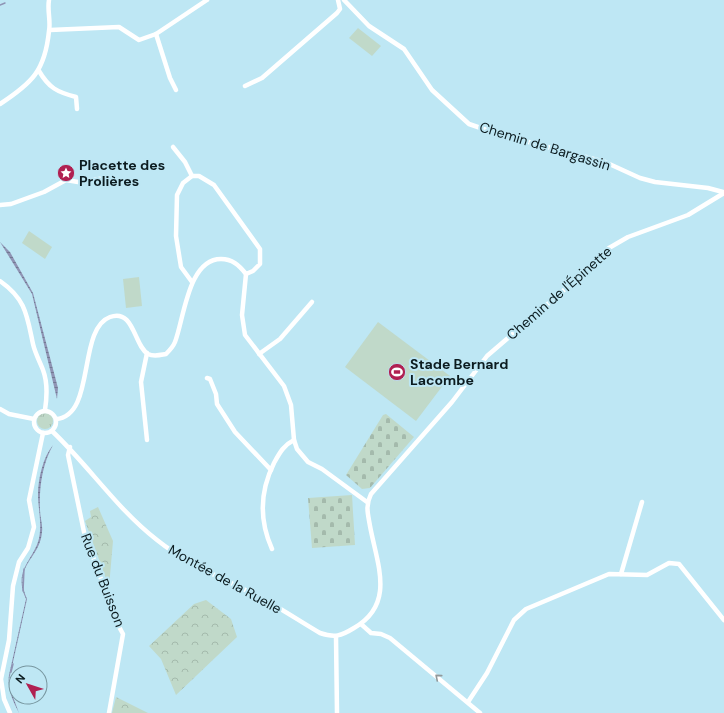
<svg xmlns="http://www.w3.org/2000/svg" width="724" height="713" font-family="'DM Sans',sans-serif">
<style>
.grass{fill:url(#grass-tufts)}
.forest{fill:url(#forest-crowns)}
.cemetery{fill:url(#cemetery-stones)}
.pitch{fill:#c0d9c9}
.water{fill:url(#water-rules)}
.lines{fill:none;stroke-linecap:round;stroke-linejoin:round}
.stream{stroke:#8f94b4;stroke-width:1.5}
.minor{stroke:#fff;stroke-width:4.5}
.oneway{stroke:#92999b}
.labels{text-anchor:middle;stroke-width:4;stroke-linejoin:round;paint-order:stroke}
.street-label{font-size:14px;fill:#0c1c20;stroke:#bee7f4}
.poi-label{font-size:14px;font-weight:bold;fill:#0c1c20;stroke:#bee7f4;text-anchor:start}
</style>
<defs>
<pattern id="grass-tufts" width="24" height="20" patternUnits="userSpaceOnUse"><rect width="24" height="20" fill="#c0d9c9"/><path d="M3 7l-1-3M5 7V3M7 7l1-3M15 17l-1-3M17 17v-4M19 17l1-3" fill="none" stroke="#a4baac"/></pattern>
<pattern id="forest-crowns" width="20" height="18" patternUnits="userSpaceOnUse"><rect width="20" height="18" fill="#c0d9c9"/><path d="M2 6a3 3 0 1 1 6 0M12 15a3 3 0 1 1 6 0" fill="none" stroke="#a4baac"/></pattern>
<pattern id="cemetery-stones" width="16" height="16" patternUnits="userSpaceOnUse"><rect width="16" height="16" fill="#c0d9c9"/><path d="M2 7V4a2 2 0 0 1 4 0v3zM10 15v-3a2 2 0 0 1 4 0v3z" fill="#a4baac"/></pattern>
<pattern id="water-rules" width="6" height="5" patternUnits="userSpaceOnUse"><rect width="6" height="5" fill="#8f94b4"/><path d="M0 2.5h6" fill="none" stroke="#737892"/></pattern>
</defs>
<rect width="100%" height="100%" fill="#bee7f4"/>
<circle class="grass" cx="45" cy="421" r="8"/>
<g class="forest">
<path d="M98 507 113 541 109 587 85 521 91 517 90 511Z"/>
<path d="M206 600 231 619 237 637 176 695 161 659 149 646 194 604Z"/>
<path d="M116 697 148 713H112Z"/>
</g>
<g class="cemetery">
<path d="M386 414 414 437 370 488 362 489 346 475 383 415Z"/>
<path d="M352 495 355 545 312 548 308 498Z"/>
</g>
<g class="pitch">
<path d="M358 28 381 46 372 56 349 38Z"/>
<path d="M29 231 52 247 45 259 22 243Z"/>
<path d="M139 277 142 306 126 308 123 279Z"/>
<path d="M378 322 450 376 416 421 345 367Z"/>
</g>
<g class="water">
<path d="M0 242 10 252 33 293 58 388 57 399 32 294Z"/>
<path d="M53 445C42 465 39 488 40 510 40 517 43 525 42 532 40 559 12 565 27 599L9 680 12 694 19 713C13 701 7 689 9 675L26 599C11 567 39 558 40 531 41 519 38 506 38 494 38 479 43 457 53 445Z"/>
</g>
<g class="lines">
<g class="stream">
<path d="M0 5 5 3"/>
<path d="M23 591 24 569"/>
<path d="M11 672 13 664"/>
</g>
<g class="minor">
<path d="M344 0 369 26 404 49 432 90 469 124 498 134 605 162 640 178 655 182 708 188 723 192"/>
<path d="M50 30 119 27 139 40 156 34 207 0"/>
<path d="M156 34 170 78 176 90"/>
<path d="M39 71C49 88 57 92 76 97L77 109"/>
<path d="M245 86 262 78 337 13 340 9 338 0"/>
<path d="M0 104C32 83 45 71 49 31 51 21 47 10 49 0"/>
<path d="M173 147 185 162 192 176"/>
<path d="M0 205 11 204 44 192 66 180 78 182 113 177"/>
<path d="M0 281C26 299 27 316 33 344 35 353 40 362 43 370 48 383 47 397 45 410"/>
<path d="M192 282 181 267 176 236 177 195 183 183 192 176H199L214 185 260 249V264L253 271 246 274"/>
<path d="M259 354 280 339 312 302"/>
<path d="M207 378 210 379 216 394 217 404 235 432 271 470"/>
<path d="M0 409 9 414 34 419"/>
<circle cx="45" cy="422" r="11"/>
<path d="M56 419C96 416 77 329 110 317 134 308 134 346 148 354 154 357 160 355 166 354 169 351 173 347 175 342 184 319 188 259 221 259 232 259 239 265 246 274L242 315 245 335 284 386 291 405 294 440 297 449 308 462 322 469 367 502"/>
<path d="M52 431C89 466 117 509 157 540 188 565 227 580 263 599 282 609 301 622 320 633 335 638 341 636 354 628 396 604 377 564 370 526 368 514 365 506 371 494L452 402 487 356 571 284 609 248 628 237 688 215 724 193"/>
<path d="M147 440 141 382 147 353"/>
<path d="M70 447 68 455 84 532 117 623 123 634 109 713"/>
<path d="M272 549C259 520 260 491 274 463 280 452 284 445 294 440"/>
<path d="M621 574 642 502"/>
<path d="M361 624 371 633 381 634 390 638 480 713"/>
<path d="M336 637 337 713"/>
<path d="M468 702 487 673 514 620 526 609 609 574 647 575 669 563 679 564 724 620"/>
<path d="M10 713 4 699 1 679 9 640 13 586 19 562 28 548 34 527 29 500 43 433"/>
</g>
</g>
<defs><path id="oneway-chevron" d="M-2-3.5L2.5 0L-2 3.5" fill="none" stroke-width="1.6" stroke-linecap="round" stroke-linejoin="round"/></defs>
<use class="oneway" href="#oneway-chevron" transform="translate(438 677) rotate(-140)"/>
<defs>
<symbol id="sight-disc" viewBox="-11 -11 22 22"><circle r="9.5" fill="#b02051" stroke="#bee7f4"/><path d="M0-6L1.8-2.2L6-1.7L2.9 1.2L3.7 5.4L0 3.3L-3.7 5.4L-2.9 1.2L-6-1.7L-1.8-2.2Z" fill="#fff"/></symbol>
<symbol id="stadium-disc" viewBox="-11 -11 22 22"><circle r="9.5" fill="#b02051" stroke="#bee7f4"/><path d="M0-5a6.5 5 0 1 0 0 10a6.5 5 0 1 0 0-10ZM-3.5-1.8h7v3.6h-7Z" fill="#fff"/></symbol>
</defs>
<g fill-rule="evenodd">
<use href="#sight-disc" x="56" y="163" width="20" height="20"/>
<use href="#stadium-disc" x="387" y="362" width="20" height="20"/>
</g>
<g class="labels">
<g class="street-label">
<text transform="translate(545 146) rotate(17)" y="5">Chemin de Bargassin</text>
<text transform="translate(559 293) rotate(-41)" y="5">Chemin de l'Épinette</text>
<text transform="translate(225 579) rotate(29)" y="5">Montée de la Ruelle</text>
<text transform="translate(103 580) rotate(69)" y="5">Rue du Buisson</text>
</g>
<g class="poi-label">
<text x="79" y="170">Placette des<tspan x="79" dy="16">Prolières</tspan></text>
<text x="410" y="369">Stade Bernard<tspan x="410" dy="16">Lacombe</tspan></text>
</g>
</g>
<g transform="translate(28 685) rotate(309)"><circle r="19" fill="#bee7f4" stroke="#77969f"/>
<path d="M0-3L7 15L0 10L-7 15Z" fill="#b02051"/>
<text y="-6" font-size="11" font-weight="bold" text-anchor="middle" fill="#0c1c20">N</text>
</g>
</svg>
